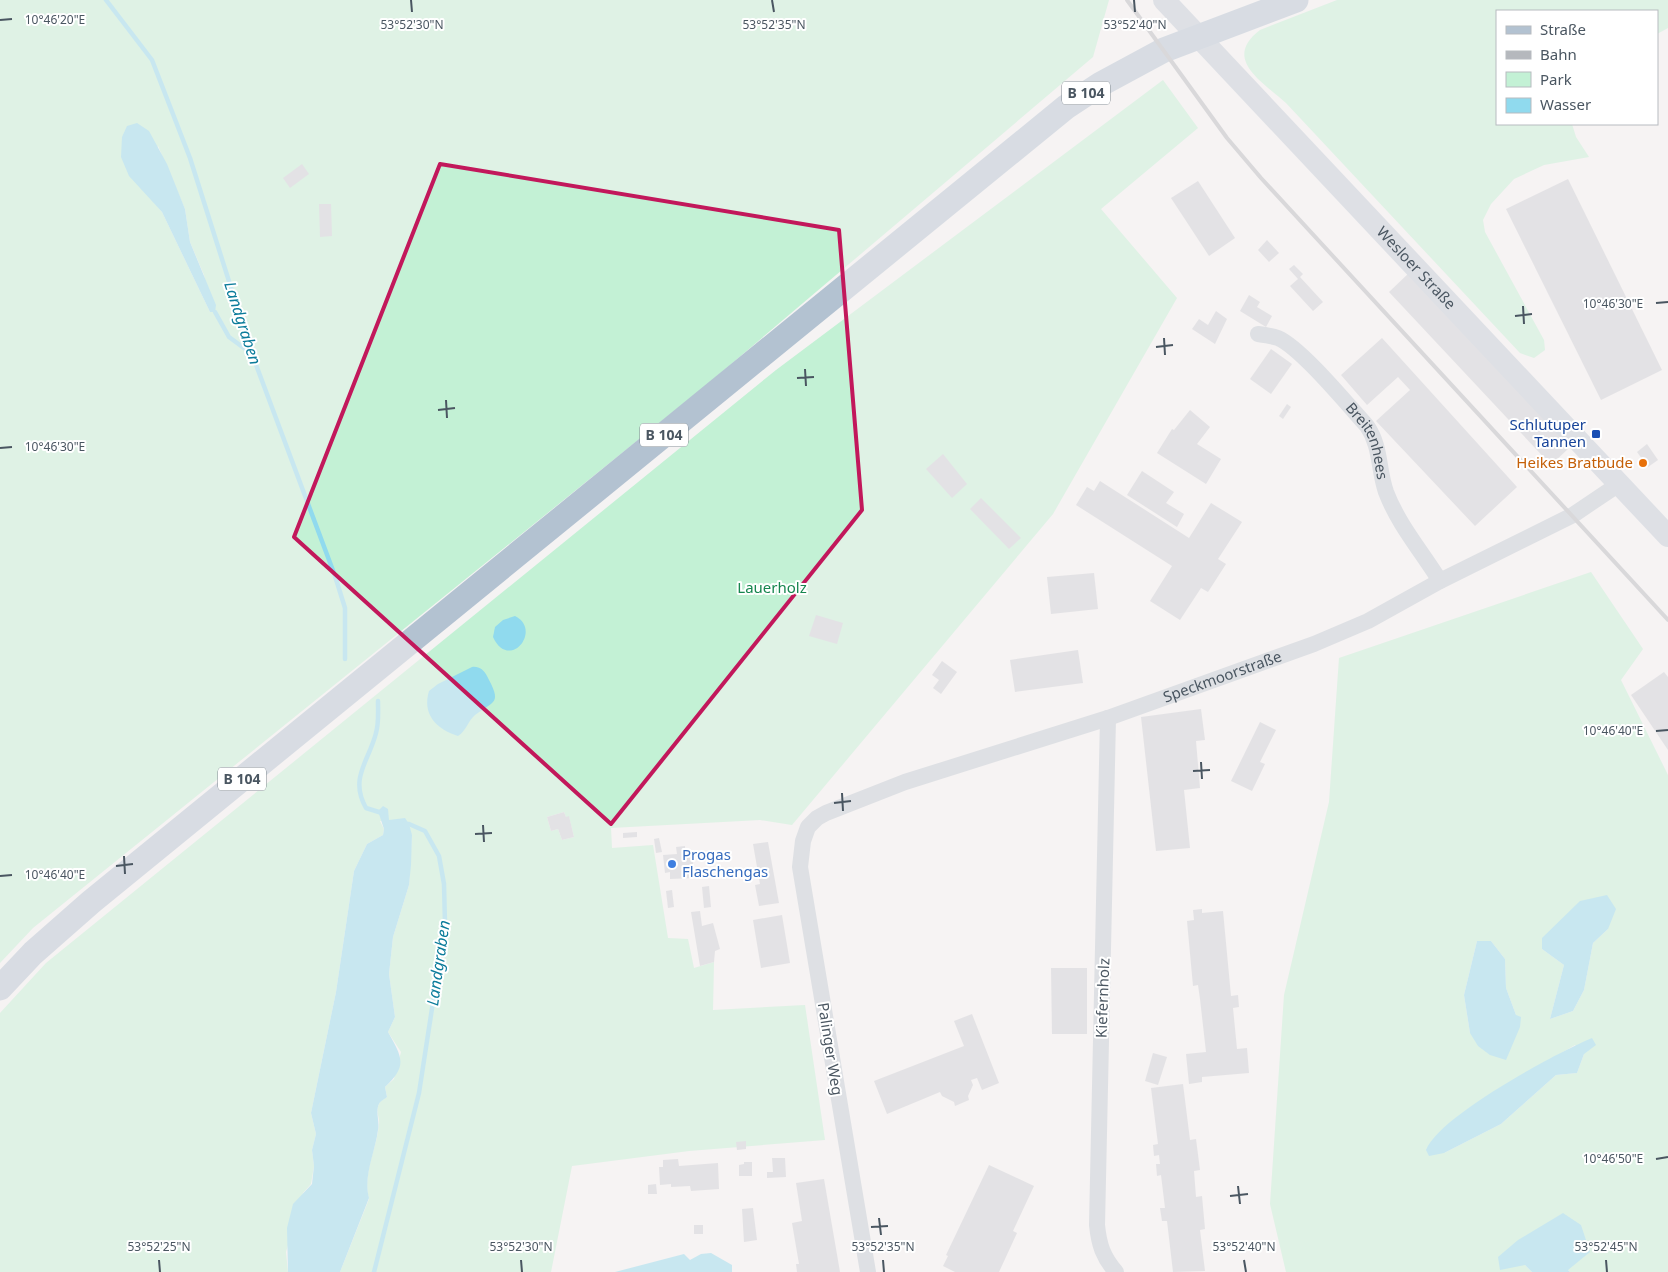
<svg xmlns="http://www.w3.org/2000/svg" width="1668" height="1272" font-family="'Noto Sans',sans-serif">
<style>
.green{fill:#c3f1d5;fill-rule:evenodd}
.water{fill:#90daee}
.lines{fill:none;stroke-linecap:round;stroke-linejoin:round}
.stream{stroke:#90daee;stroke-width:4.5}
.building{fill:#cdcfd5}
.street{stroke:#c1cad2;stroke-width:16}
.secondary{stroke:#c1cbd6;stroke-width:22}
.primary{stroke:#b3c2d1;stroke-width:25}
.rail{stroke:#b5b8bd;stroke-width:4}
.marked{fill:none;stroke:#c2185b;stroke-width:4;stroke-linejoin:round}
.ticks{fill:none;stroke:#4a5661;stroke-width:2}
.transit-dot{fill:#1a4fb4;stroke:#fff;stroke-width:2}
.food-dot{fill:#e8710a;stroke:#fff;stroke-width:2}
.shop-dot{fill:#3f7fe0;stroke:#fff;stroke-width:2}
.labels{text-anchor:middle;stroke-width:4;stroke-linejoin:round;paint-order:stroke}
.shield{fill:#fff;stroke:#808990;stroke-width:1}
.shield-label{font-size:14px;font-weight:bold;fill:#4a5661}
.street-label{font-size:15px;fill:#4a5661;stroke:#fff}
.transit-label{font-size:15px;fill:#164399;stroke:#fff;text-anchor:end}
.food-label{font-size:15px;fill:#c56008;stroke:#fff;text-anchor:end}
.park-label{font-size:15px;fill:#17864f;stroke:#fff}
.shop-label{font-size:15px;fill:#366cbe;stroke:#fff;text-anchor:start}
.water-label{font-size:16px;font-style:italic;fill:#0c7c9b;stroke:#fff}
.ticks-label{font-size:12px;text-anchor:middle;fill:#4a5661;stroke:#fff;stroke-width:4;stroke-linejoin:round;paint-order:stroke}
</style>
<rect width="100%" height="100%" fill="#f5f3f3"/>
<g class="green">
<path d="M0 0H1109L1093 57 710 382 33 928 0 963ZM158 146 185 209 190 242 204 275 210 312 162 212 141 187Z"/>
<path d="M1337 0H1668V28L1657 34V11H1497V124H1572L1576 137 1589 157 1544 165 1514 179 1491 204 1483 220 1485 232 1544 340 1545 350 1534 358 1520 353 1286 103C1262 81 1222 59 1260 30Z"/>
<path d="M1163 80 1198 128 1101 209 1177 298 1053 514 792 825 760 820 611 828 612 848 653 845 668 938 688 939 694 968 714 962 713 1010 805 1005 825 1140 689 1151 572 1166 551 1272H340L369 1199C362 1173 377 1149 379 1124 380 1117 375 1112 379 1104 380 1101 384 1099 387 1097L385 1087 394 1079 401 1052 388 1032 395 1017 389 974 393 937 409 885 412 835 397 820 380 821 384 829 383 835 367 844 354 871 336 992 311 1113 316 1134 312 1150 314 1166 311 1184 303 1193 286 1252 288 1272H0V1013L46 963 776 370ZM564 812 566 817H569L574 837 562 840 558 829 551 831 547 817Z"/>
<path d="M1591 572 1643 649 1621 680 1668 775V1272H1570L1568 1270 1525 1265 1532 1272H1286L1270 1204 1284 995 1329 802 1339 658ZM1608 929 1593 943 1584 990 1573 1011 1550 1019 1564 965 1542 949ZM1477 941H1491L1505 959 1506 988 1516 1015 1470 1033 1464 995ZM1575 1045 1584 1054 1577 1073 1556 1075 1501 1124 1444 1153 1558 1055Z"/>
</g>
<g class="water">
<path d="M137 123 149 131 167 164 185 209 190 242 216 305 215 312H210L162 212 129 176 121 157 122 137 127 126Z"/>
<path d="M515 616C543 630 509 672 493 637L495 627 503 620Z"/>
<path d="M472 667C479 666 484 670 487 676 502 704 495 700 475 715 468 721 466 731 458 736 436 729 422 714 429 691L438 684Z"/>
<path d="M383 806 388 809 389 820 405 818 409 824 412 835 411 865 409 885 393 937 389 974 395 1017 388 1032C401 1056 409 1065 385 1087L387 1097C385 1099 380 1101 379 1104 375 1112 380 1121 378 1130 375 1153 363 1176 369 1198L340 1272H288L287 1228 293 1204 312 1184 314 1166 312 1150 316 1134 311 1113 336 992 354 871 367 844 383 835 384 829 378 811Z"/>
<path d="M1607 895 1616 909 1608 929 1593 943 1584 990 1573 1011 1550 1019 1564 965 1542 949V938L1580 901Z"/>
<path d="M1477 941H1491L1505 959 1506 988 1516 1015 1521 1017 1520 1027 1506 1060 1490 1055 1478 1046 1470 1033 1464 995Z"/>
<path d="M1592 1038 1596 1045 1584 1054 1577 1073 1556 1075 1501 1124 1444 1153 1429 1156 1426 1150C1439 1116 1556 1053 1592 1038Z"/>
<path d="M1563 1213 1581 1225 1590 1252 1568 1270 1570 1272H1532L1525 1265 1500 1270 1498 1257 1518 1240Z"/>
<path d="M711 1253 732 1265V1272H615L684 1254 690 1260 701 1254Z"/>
</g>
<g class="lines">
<g class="stream">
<path d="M106 0 152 60 190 158 252 354 335 576 345 608V659"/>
<path d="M215 312 229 337 252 354"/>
<path d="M378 701C378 711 379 723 376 733 369 761 349 778 366 808L382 813"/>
<path d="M374 1272 419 1093 445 924 444 884 439 856 425 831 409 824H404"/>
</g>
</g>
<g class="building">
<path d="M302 164 309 174 290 188 283 178Z"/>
<path d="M1568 179 1662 370 1601 400 1506 209Z"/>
<path d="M1198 181 1235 238 1209 256 1171 198Z"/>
<path d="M319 204H331L332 236 320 237Z"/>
<path d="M1267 240 1279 253 1269 262 1258 250Z"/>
<path d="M1294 265 1303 274 1300 277 1323 302 1313 311 1290 286 1298 279 1289 269Z"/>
<path d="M1410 272 1568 443 1566 445 1569 448 1551 465 1389 292Z"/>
<path d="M1249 295 1260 302 1257 307 1272 316 1266 327 1240 311Z"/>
<path d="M1216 311 1227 319 1215 344 1192 329 1199 319 1208 325Z"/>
<path d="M1382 338 1517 487 1475 526 1376 421 1410 390 1398 377 1367 405 1341 375Z"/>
<path d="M1271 349 1292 364 1271 394 1250 379Z"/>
<path d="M1287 404 1291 407 1283 419 1279 416Z"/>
<path d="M1190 410 1210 427 1197 444 1221 459 1206 484 1157 453 1172 429 1174 430Z"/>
<path d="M1647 444 1658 460 1648 467 1637 452Z"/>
<path d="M943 454 967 484 952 498 926 469Z"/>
<path d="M1142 471 1174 492 1166 503 1184 514 1177 527 1127 495Z"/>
<path d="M1100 481 1189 538 1211 503 1242 522 1218 559 1226 564 1208 592 1201 588 1180 620 1150 601 1172 566 1076 505 1087 487 1094 491Z"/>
<path d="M981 498 1021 538 1009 549 970 509Z"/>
<path d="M1094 573 1098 609 1051 614 1047 577Z"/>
<path d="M816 615 843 623 837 644 809 636Z"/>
<path d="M1078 650 1083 683 1015 692 1010 660Z"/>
<path d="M942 661 957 672 941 694 933 688 939 680 932 675Z"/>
<path d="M1664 672 1668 677V750L1631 695Z"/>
<path d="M1201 709 1205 740 1196 741 1200 788 1184 790 1190 848 1156 851 1141 717Z"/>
<path d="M1260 722 1276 730 1260 762 1265 764 1252 791 1231 781Z"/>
<path d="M564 812 566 817 569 816 574 837 562 840 558 829 551 831 547 817Z"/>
<path d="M637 832V837L623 838V833Z"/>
<path d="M659 838 662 852 656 853 654 839Z"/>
<path d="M768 842 779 903 759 906 755 885 760 884 753 844Z"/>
<path d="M685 846V854L692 853 694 878 670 879V872L665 873 663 855 677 854 676 847Z"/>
<path d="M709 886 711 907 704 908 702 887Z"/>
<path d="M672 890 674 907 668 908 666 891Z"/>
<path d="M1202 909V913L1223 911 1231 996 1238 995 1239 1007 1233 1008 1237 1049 1247 1048 1249 1073 1202 1077V1082L1189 1084 1186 1054 1206 1052 1200 999 1198 985 1193 986 1187 921 1194 920 1193 910Z"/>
<path d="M700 911 702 926 713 923 720 949 715 951 714 962 700 966 691 912Z"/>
<path d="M782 915 790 963 761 968 753 920Z"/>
<path d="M1051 968H1087V1034H1052Z"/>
<path d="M972 1014 999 1083 982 1090 977 1078 971 1080 973 1085 968 1096 969 1100 955 1106 954 1102 942 1096 940 1092 887 1114 874 1081 964 1046 954 1021Z"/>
<path d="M1153 1053 1167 1057 1158 1085 1145 1081Z"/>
<path d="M1183 1084 1190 1140 1196 1139 1200 1170 1194 1171 1196 1197 1202 1196 1205 1229 1200 1230 1205 1271 1173 1272 1167 1221H1162L1160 1208H1165L1161 1175 1157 1176 1156 1164H1160L1159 1155 1154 1156 1153 1145 1158 1144 1151 1088Z"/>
<path d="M746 1141V1149L737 1150 736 1142Z"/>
<path d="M772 1158H785L786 1177 767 1178V1172H773Z"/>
<path d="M678 1159 679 1166 718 1163 719 1189 691 1191 690 1186 671 1187V1184L660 1185 659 1167H663V1160Z"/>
<path d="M744 1162H752V1176H739V1165L744 1164Z"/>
<path d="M989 1165 1034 1186 1013 1231 1017 1233 999 1272H955L943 1266 948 1256 946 1255Z"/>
<path d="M824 1179 840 1272H797L796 1264H799L792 1223 802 1221 796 1183Z"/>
<path d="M656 1184 657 1194H648V1185Z"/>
<path d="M753 1208 757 1240 744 1242 742 1209Z"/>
<rect x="694" y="1225" width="9" height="9"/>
</g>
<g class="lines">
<g class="street">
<path id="s1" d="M1258 334C1265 335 1272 336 1278 338 1301 348 1348 405 1367 426 1381 446 1378 469 1386 492 1398 524 1422 552 1440 581"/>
<path d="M1108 718 1097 1225C1099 1245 1103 1257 1116 1272"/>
<path id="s2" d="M868 1272 800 867 803 841 808 827 817 818 826 813 905 782 1108 718 1314 644 1368 621 1440 581 1573 515 1619 484"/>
</g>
<path class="secondary" id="s3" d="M1164 0 1668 536"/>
<path class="primary" d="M0 988 33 953 91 902 1066 107 1101 84 1164 50 1296 0"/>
<path class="rail" d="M1127 0 1227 138 1261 178 1668 620"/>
</g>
<path d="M0 0H1668V1272H0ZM440 164 839 230 862 510 611 824 294 537Z" fill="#f5f3f3" fill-opacity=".55" fill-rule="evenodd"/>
<path class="marked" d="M440 164 839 230 862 510 611 824 294 537Z"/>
<path class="ticks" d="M411 0 412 12M772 0 774 12M1134 0 1135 12M0 20 12 19M1656 303 1668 302M1523 306 1524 324M1515 316 1532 314M1164 338 1165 355M1156 347 1173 345M805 369 806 386M797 378 814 377M446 400 447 418M438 410 455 408M0 448 12 447M1656 731 1668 730M1201 762 1202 779M1193 771 1210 770M842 793 843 811M834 803 851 801M483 825 484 842M475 834 492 833M124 856 125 874M116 866 133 864M0 876 12 875M1656 1159 1668 1157M1238 1186 1240 1204M1230 1196 1248 1194M879 1218 881 1235M871 1227 888 1226M159 1260 160 1272M521 1260 522 1272M883 1260 884 1272M1244 1260 1246 1272M1606 1260 1607 1272"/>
<rect class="transit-dot" x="1591" y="429" width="10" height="10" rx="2.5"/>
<circle class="food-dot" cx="1643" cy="463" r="5"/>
<circle class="shop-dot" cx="672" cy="864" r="5"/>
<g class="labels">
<g class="shield">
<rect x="1062" y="81.5" width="48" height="23" rx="4"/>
<rect x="640" y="423.5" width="48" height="23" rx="4"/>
<rect x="218" y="767.5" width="48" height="23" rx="4"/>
</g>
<g class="shield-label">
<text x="1086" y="98">B 104</text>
<text x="664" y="440">B 104</text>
<text x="242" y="784">B 104</text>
</g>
<g class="street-label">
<text dy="5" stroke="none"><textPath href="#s3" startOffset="368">Wesloer Straße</textPath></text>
<text dy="5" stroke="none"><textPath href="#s1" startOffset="160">Breitenhees</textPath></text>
<text dy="5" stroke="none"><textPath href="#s2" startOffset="894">Speckmoorstraße</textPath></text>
<text transform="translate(1103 998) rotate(-88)" y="5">Kiefernholz</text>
<text transform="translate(830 1049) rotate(81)" y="5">Palinger Weg</text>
</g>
<g class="transit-label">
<text x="1586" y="430">Schlutuper<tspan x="1586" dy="17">Tannen</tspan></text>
</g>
<g class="food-label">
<text x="1633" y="468">Heikes Bratbude</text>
</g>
<g class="park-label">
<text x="772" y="593">Lauerholz</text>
</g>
<g class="shop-label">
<text x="682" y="860">Progas<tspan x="682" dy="17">Flaschengas</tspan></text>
</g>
<g class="water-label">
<text transform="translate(243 323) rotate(72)" y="6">Landgraben</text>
<text transform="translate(438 963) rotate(-82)" y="6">Landgraben</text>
</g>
</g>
<g class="ticks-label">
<text x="55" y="24">10°46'20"E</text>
<text x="412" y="29">53°52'30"N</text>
<text x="774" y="29">53°52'35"N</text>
<text x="1135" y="29">53°52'40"N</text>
<text x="1613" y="308">10°46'30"E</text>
<text x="55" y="451">10°46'30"E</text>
<text x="1613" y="735">10°46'40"E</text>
<text x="55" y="879">10°46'40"E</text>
<text x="1613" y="1163">10°46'50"E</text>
<text x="159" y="1251">53°52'25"N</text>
<text x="521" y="1251">53°52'30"N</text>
<text x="883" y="1251">53°52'35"N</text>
<text x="1244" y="1251">53°52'40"N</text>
<text x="1606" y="1251">53°52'45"N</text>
</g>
<rect x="1496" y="10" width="162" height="115" fill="#ffffff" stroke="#b7bbc0"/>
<rect x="1506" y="26" width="25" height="8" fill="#b3c2d1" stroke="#b7bbc0"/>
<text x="1540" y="35" font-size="15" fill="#4a5661">Straße</text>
<rect x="1506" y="51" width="25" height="8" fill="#b5b8bd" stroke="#b7bbc0"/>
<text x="1540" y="60" font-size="15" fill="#4a5661">Bahn</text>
<rect x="1506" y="72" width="25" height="15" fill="#c3f1d5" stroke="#b7bbc0"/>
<text x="1540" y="85" font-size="15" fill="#4a5661">Park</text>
<rect x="1506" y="98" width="25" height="15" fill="#90daee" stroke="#b7bbc0"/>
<text x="1540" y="110" font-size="15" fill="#4a5661">Wasser</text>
</svg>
